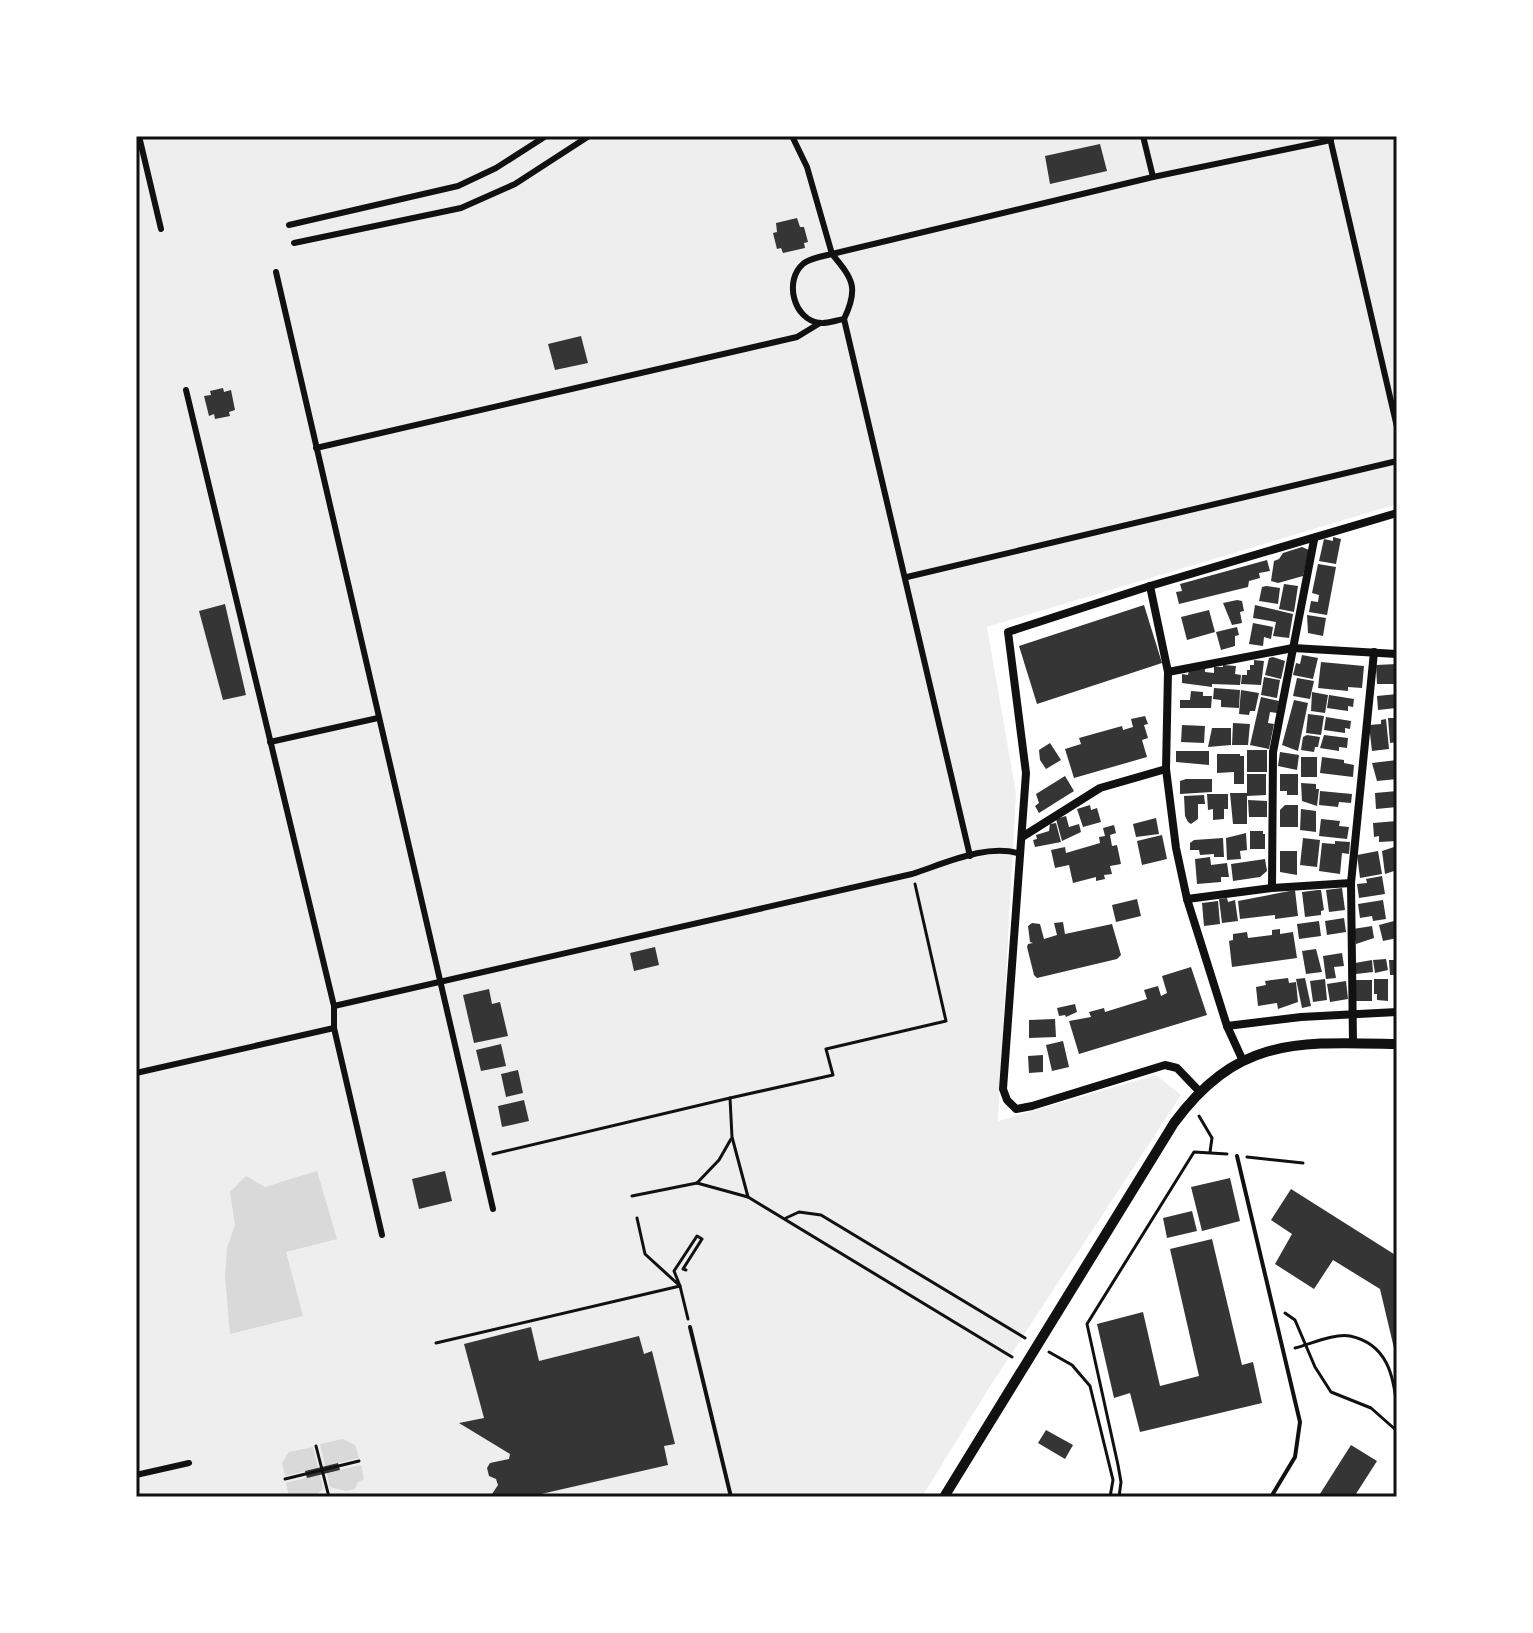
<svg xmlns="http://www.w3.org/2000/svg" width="1533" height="1633" font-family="'Noto Sans',sans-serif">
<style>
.green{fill:#eee}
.water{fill:#d9d9d9}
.building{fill:#353535}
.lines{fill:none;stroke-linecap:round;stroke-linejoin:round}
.path{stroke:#111;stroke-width:3}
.service{stroke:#111;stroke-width:4}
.pedestrian{stroke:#111;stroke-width:6}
.minor{stroke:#111;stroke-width:8}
.tertiary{stroke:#111;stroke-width:10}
.neatline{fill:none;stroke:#111;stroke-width:3}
</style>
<rect width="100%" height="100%" fill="#fff"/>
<path class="green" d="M136 136H1397V504L987 627 1016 793 998 1121 1156 1075 1181 1095 987 1391 922 1497H136Z"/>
<g class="water">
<path d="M317 1171 337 1239 286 1252 303 1316 230 1334 225 1277 227 1248 235 1225 230 1192 246 1176 265 1187Z"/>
<path d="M343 1439 355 1445 359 1458 325 1466 320 1444Z"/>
<path d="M313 1447 318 1468 285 1476 282 1463 289 1452Z"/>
<path d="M361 1465 364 1479 358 1482 355 1489 346 1491 330 1487 327 1473Z"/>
<path d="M320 1474 323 1489 314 1497 289 1496 286 1483Z"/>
</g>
<g class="building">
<path d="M1100 144 1107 171 1050 184 1045 156Z"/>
<path d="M797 218 800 227H804L808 242 804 243 805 248 783 253 781 248 777 249 773 233 777 232 776 223Z"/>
<path d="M581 336 588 363 555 370 548 344Z"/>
<path d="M223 388 224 392 231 390 235 410 229 412 230 416 215 419 214 414 209 416 204 396 211 395 210 391Z"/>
<path d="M1333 537 1341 539 1336 564 1319 561 1324 539 1333 541Z"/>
<path d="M1302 547 1309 550 1303 576 1278 583 1271 581 1274 561 1279 559 1283 553Z"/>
<path d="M1267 560 1270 571 1259 573 1260 578 1249 581 1248 587 1179 604 1176 592 1182 591 1180 584Z"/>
<path d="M1318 564 1336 567 1327 615 1309 612 1311 601 1318 602 1319 595 1312 593Z"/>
<path d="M1284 584 1298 586 1294 612 1279 609Z"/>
<path d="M1266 586 1280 588 1278 604 1259 601 1262 587Z"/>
<path d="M1237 600 1242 601 1244 611 1240 612 1242 623 1232 625 1223 603Z"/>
<path d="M225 604 246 695 223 700 199 611Z"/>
<path d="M1144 605 1162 663 1037 704 1019 646Z"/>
<path d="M1255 605 1293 614 1289 638 1273 636 1276 622 1253 618Z"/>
<path d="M1209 610 1215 632 1187 640 1181 617Z"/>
<path d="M1307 615 1326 618 1323 636 1308 633Z"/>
<path d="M1253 623 1273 627 1271 639 1264 637 1263 646 1249 644Z"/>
<path d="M1237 627 1239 635 1235 636V646L1221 650 1216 632Z"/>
<path d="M1302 655 1318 658 1313 679 1293 675 1296 663 1300 664Z"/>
<path d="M1273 657 1285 661 1281 679 1265 675 1269 658Z"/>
<path d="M1254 660 1264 661 1261 685 1241 684 1242 675H1247V670H1250V665H1254Z"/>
<path d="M1321 662 1364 666 1362 688 1348 687V691L1318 688Z"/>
<path d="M1397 664V684H1377L1376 665Z"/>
<path d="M1223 665 1236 666 1235 674 1241 675 1240 685 1212 684V687L1182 683V674L1188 675 1189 670 1205 669V672L1214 673V667H1223Z"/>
<path d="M1264 677 1280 680 1277 698 1261 695Z"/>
<path d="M1297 678 1314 681 1310 699 1293 696Z"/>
<path d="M1214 688 1240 690 1239 708 1221 707V700L1213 699Z"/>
<path d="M1241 690 1259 693 1255 711H1250L1249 715 1239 714Z"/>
<path d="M1191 691 1203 692V696H1212L1211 708H1180V700H1190Z"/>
<path d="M1312 692 1328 695 1325 713 1311 711Z"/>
<path d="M1397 694 1396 708 1378 710 1377 696Z"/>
<path d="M1329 695 1354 699 1353 707 1348 706V711L1327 708Z"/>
<path d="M1261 697 1279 701 1277 713 1270 712 1268 723 1274 724 1269 749 1250 745Z"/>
<path d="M1294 700 1308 703 1298 751 1282 745Z"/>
<path d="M1308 714 1324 716 1321 735 1306 733Z"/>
<path d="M1145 716 1148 724 1144 725 1148 738 1142 740 1147 757 1074 778 1065 749 1081 744 1079 738 1122 726 1123 730 1133 727 1131 719Z"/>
<path d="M1326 717 1351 721 1350 729 1345 728V733L1324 730Z"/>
<path d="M1388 718H1397V742L1390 743Z"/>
<path d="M1386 719 1389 749 1372 751 1369 725 1381 724V720Z"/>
<path d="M1233 723 1250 724 1248 745H1232Z"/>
<path d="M1182 725 1205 726 1204 743 1181 742Z"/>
<path d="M1212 728H1231V745L1208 747Z"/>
<path d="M1307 735 1320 737 1318 747H1315L1314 752 1301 750 1303 737Z"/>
<path d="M1324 735 1348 738 1347 748 1339 747V751L1320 748Z"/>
<path d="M1050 743 1061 760 1046 769 1040 760 1039 750Z"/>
<rect x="1247" y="750" width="20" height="22"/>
<path d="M1176 751H1209V765L1176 762Z"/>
<path d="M1280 752 1299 755 1297 770 1278 766Z"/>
<path d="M1217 754H1240V756H1244V784H1234V772L1217 773Z"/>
<rect x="1301" y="757" width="16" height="20"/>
<path d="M1322 757 1344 760V763L1354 765 1353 777 1320 773Z"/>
<path d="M1397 760V779L1377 781 1372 763Z"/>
<path d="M1247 774H1266V795L1247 796V824H1233L1230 793H1247Z"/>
<path d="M1280 774H1298V795H1287V791H1280Z"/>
<path d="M1065 776 1074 791 1039 813 1035 806 1039 803 1036 794Z"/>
<path d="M1186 779H1212V792L1180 794V781Z"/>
<path d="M1301 783 1316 784V789H1319L1317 806 1302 801Z"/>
<path d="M1320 791 1352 794 1351 803 1339 802 1338 807 1319 805Z"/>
<path d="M1397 791V807L1376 809 1375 793Z"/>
<path d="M1207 794H1228V809H1224V819L1213 820V809L1208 810Z"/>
<path d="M1204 795 1205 804H1198V819L1191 824 1188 822 1185 816 1184 796Z"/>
<path d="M1248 800 1267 801V817H1249Z"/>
<path d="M1090 805 1091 810 1097 808 1101 822 1083 827 1077 809Z"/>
<path d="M1285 805H1298V827H1280V810Z"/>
<path d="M1301 809 1316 811V832L1300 830Z"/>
<path d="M1066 816 1069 827 1079 824 1081 832 1062 841 1056 819Z"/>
<path d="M1156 818 1159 834 1136 837 1133 824Z"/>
<path d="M1321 819 1340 821 1339 826 1349 827 1347 839 1319 836Z"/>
<path d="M1397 821V841L1379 842V836L1374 837 1373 823Z"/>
<path d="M1056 823 1061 842 1035 847 1033 840 1037 839 1036 835 1049 831 1050 824Z"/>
<path d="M1114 825 1116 833 1110 835 1112 846 1117 845 1121 864 1110 866 1112 874 1104 875 1105 879 1096 881V877L1073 883 1069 865 1055 868 1051 850 1065 847 1066 853 1100 843 1099 837 1105 836 1103 828Z"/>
<path d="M1250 831H1263V834H1265V849H1250Z"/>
<path d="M1246 833 1247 850 1240 851 1241 859 1227 860 1226 838Z"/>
<path d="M1162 835 1167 859 1142 865 1137 841Z"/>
<path d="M1223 838 1224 857H1214V854L1200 855 1199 850H1190V843L1194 840Z"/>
<path d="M1303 838 1320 840 1317 867 1300 865Z"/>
<path d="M1335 841 1350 842 1349 854 1342 853 1340 874 1319 871 1322 843 1335 844Z"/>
<path d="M1397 846V870L1385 874 1382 851Z"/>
<path d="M1280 851H1297V875L1280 872Z"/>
<path d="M1378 851 1382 874 1360 878 1357 855Z"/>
<path d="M1210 857 1211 865 1227 863 1229 877H1221V882L1197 884 1195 859Z"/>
<path d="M1265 859 1267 871 1260 877 1233 881 1231 864Z"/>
<path d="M1382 876 1385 894 1359 898 1357 884 1367 883 1366 879Z"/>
<path d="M1342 888 1345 910 1329 912 1326 890Z"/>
<path d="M1295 890 1298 916 1275 919V915L1240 919 1238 901Z"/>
<path d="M1318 890H1321L1324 910 1321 911V915L1305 917 1302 892Z"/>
<path d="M1227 898 1228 902 1235 900 1238 921 1222 923 1219 899Z"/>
<path d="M1137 899 1141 916 1116 922 1112 905Z"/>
<path d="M1383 900 1386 919 1373 921 1372 916 1360 918 1358 904Z"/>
<path d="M1218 901 1220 924 1204 926 1202 903Z"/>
<path d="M1344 918 1346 932 1327 935 1325 921Z"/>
<path d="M1319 921 1321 936 1299 939 1297 924Z"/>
<path d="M1394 921 1397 938 1383 941 1379 925Z"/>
<path d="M1063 922 1065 934 1112 924 1121 955 1117 959 1037 978 1034 975 1027 947 1028 944 1033 943 1030 942 1028 926 1032 923 1040 924 1044 939 1057 935 1054 923Z"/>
<path d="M1372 926 1374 938 1356 944 1353 929Z"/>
<path d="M1280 929V934L1293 932 1297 958 1232 967 1229 941 1233 940V934L1247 932 1248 938 1272 935V930Z"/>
<path d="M655 947 659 965 634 971 630 953Z"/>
<path d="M1316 949 1322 972 1306 974 1302 951Z"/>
<path d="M1342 953 1344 966 1334 967 1336 978 1326 979 1323 956Z"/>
<path d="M1386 959 1388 970 1375 973 1373 960Z"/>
<path d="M1372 960 1373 972 1356 974 1355 963Z"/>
<path d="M1389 960H1397V975H1390Z"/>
<path d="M1191 967 1207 1015 1079 1054 1069 1021 1091 1017 1089 1012 1104 1008 1105 1012 1147 999 1144 990 1158 986 1161 996 1167 993 1162 976Z"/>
<path d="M1288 978 1289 983 1296 982 1298 1002 1278 1009 1277 1003 1258 1006 1256 987 1266 985 1265 981Z"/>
<path d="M1305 978 1311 1006 1302 1008 1296 979Z"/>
<path d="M1325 979 1327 1000 1313 1002 1310 981Z"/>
<path d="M1374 979H1388V1001L1377 1000V994H1374Z"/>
<rect x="1355" y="980" width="17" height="21"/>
<path d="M1346 981 1348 999 1330 1002 1327 984Z"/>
<path d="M489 989 492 1004 500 1002 508 1036 474 1043 463 995Z"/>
<path d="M1075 1004 1077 1012 1066 1017 1065 1015 1059 1016 1057 1008Z"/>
<path d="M1055 1019 1056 1037 1029 1038V1020Z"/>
<path d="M1063 1041 1069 1067 1052 1071 1046 1045Z"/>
<path d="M501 1044 506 1066 481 1071 476 1050Z"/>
<path d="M1043 1055V1072L1029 1073 1028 1056Z"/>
<path d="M518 1070 523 1093 506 1097 501 1074Z"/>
<path d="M524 1100 529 1121 502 1127 498 1106Z"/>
<path d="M445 1171 452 1201 419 1209 412 1179Z"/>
<path d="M1230 1178 1240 1221 1202 1231 1191 1187Z"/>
<path d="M1291 1189 1397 1256V1361L1380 1289 1333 1260 1314 1289 1275 1264 1292 1234 1271 1220Z"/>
<path d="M1192 1211 1197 1231 1167 1238 1163 1218Z"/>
<path d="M1212 1239 1242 1365 1253 1362 1262 1403 1140 1432 1130 1393 1114 1398 1097 1324 1143 1312 1160 1386 1199 1376 1170 1249Z"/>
<path d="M531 1327 539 1361 639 1336 644 1354 652 1351 675 1444 664 1446 668 1465 528 1497H490L498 1485 496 1479 489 1476 487 1468 490 1463 509 1459 510 1454 459 1423 484 1418 464 1344Z"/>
<path d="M1046 1430 1073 1445 1065 1459 1038 1443Z"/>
<path d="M1351 1445 1377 1461 1354 1497H1318Z"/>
<path d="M338 1463 340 1470 307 1478 305 1471Z"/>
</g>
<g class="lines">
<g class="path">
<path d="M730 1098 833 1075 826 1049 946 1021 915 884"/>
<path d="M1199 1116 1212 1138 1210 1152"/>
<path d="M493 1154 730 1098 732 1137 748 1197"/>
<path d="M1247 1157 1303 1163"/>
<path d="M697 1183 719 1160 731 1139"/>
<path d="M632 1196 697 1183 748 1197 1012 1357"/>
<path d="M637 1218 645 1254 680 1286 674 1271 697 1236 702 1239 683 1269 686 1270"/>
<path d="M786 1218 799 1212 821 1215 1025 1338"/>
<path d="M1285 1313 1295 1320 1315 1367 1331 1392 1371 1408 1397 1431"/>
<path d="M436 1343 680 1286 688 1319"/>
<path d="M1295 1348C1311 1344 1334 1333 1350 1336 1388 1344 1394 1377 1397 1409"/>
<path d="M1049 1352 1072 1365 1090 1386 1113 1480 1110 1497"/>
<path d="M316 1446 329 1497"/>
<path d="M285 1479 359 1461"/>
<path d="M1119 1497 1121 1482 1118 1465 1087 1324 1194 1152 1227 1154"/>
</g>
<g class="service">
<path d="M1237 1156 1300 1422 1295 1457 1271 1497"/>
<path d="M690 1327 731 1497"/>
</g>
<g class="pedestrian">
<path d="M139 136 161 229"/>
<path d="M792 136 807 167 832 254 1153 177 1331 140"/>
<path d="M1143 136 1153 177"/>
<path d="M1330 138 1397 427"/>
<path d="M289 225 458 186 496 168 546 136"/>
<path d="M294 243 461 208 515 184 589 136"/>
<path d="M276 272 493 1209"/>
<path d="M844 319C837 320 827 324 820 323 793 320 784 280 803 264 809 258 824 256 832 254 853 279 859 288 844 319L970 856"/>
<path d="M186 390 334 1006V1028L382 1235"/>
<path d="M316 448 797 337 820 323"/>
<path d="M907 577 1397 461"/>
<path d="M270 742 378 718"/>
<path d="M334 1006 912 874C946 863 987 843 1021 854"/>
<path d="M136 1073 334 1028"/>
<path d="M136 1475 189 1463"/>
</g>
<g class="minor">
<path d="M1150 586 1168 672 1166 769 1176 848 1187 899 1227 1026 1243 1061"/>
<path d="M1168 672 1293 648 1397 654"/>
<path d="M1022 837 1100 788 1166 769"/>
<path d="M1272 888 1273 752 1314 540"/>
<path d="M1187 899 1272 888 1351 883"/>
<path d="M1227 1026 1301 1017 1397 1012"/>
<path d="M1353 1043 1351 883 1374 652"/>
<path d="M1200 1092 1177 1068 1165 1065 1032 1106 1016 1109 1007 1100 1003 1089 1026 773 1008 632 1150 586 1397 513"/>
</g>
<path class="tertiary" d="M944 1497 1174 1123C1238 1036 1299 1042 1397 1044"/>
</g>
<rect width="1533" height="1633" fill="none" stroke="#ffffff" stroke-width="276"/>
<rect x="138" y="138" width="1257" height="1357" class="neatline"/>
</svg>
